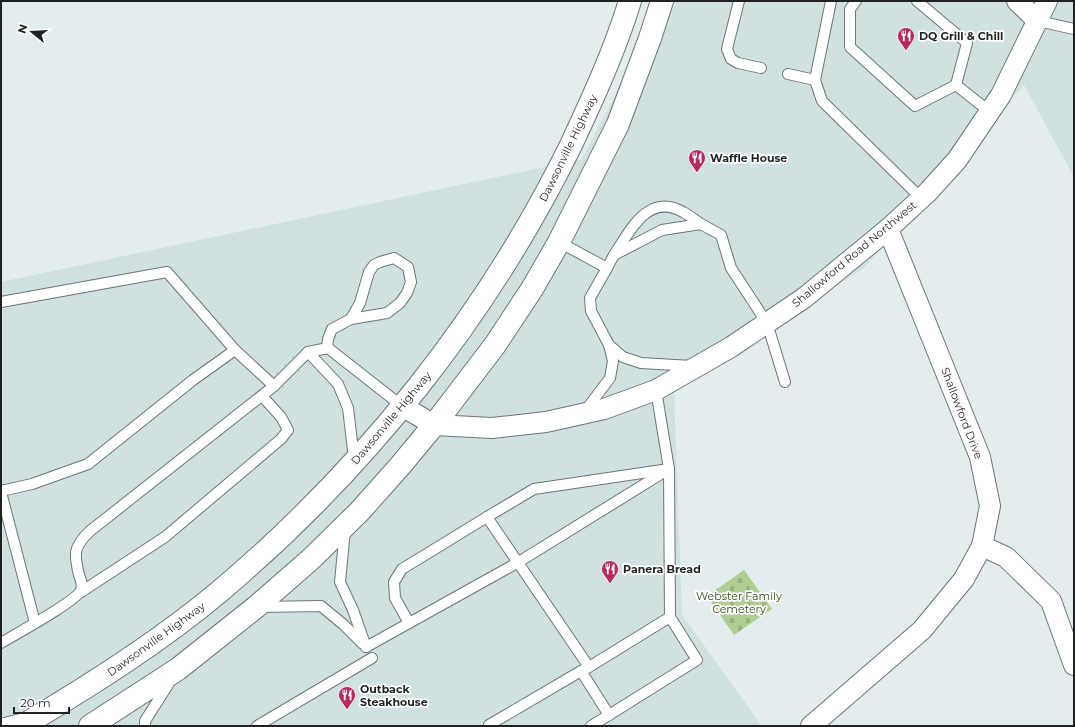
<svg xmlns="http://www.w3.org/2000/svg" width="1075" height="727" font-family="Montserrat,sans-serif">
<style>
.built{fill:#cfe1e1}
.cemetery{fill:url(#cemetery-stones)}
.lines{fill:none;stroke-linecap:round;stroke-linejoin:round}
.lane-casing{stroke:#6d7575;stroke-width:12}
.street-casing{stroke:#6d7575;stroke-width:22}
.primary-casing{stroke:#6d7575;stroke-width:24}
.lane{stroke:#fff;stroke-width:10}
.street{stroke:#fff;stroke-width:20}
.primary{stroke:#fff;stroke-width:22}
.labels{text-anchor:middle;stroke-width:3.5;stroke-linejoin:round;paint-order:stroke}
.poi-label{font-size:11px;font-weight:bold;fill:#1f2222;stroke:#fff;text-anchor:start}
.street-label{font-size:11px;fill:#1f2222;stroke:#fff}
.park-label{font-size:11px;fill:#334d13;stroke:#fff}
</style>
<defs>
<pattern id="cemetery-stones" width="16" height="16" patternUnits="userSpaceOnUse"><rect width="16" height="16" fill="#afce92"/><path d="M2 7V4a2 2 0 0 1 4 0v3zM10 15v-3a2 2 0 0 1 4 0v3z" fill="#96b17e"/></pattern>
</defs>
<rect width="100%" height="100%" fill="#e4eded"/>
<path class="built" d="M652 1H1074V177L1024 85 864 268 674 390 682 615 762 726H1V282L582 159 632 62Z"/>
<path class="cemetery" d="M744 570 772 609 734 635 707 596Z"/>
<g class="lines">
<defs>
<g id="lane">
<path d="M739 1 727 49 731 59 738 63 761 68"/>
<path d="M856 1 850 9V47L915 106 956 85 990 112"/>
<path d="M917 1 967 43 956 85"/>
<path d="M1038 21 1074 29"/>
<path d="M788 74 815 80 831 1"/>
<path d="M815 80 822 101 921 198"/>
<path d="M559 242 607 268 614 255 662 230 701 224 721 235 731 268 767 323 785 382"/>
<path d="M614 255C630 231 648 192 683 212 689 215 695 220 701 224"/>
<path d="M607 268 590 298 591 311 609 345"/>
<path d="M1 302 167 272 235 350 274 386 308 352 328 348 402 406"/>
<path d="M327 348 328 339 332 329 351 319 387 313 400 303 407 293 411 282 408 267 394 258 380 262 374 265 369 272 360 303 351 319"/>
<path d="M308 352 338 384 348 408 354 459"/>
<path d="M585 411 610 378 613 361 609 345 623 357 641 363 692 366"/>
<path d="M1 491 32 484 88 464 193 380 235 350"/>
<path d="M1 492 35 623"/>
<path d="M345 530 340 582 353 610 366 647"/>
<path d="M81 592 165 537 281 439 288 430 281 417 262 396"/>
<path d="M259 607 321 606 344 625 363 644"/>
<path d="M409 623 395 598 394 582 402 569 487 517"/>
<path d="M1 643C14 635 77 601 81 590 83 585 81 580 79 575 74 554 73 547 90 531L274 386"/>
<path d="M366 647 517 563 669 469 656 390"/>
<path d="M581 671 589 667 670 617 669 469 534 489 487 517 589 667"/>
<path d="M609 715 697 660 670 617"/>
<path d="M1 724 24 718"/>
<path d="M145 726V721L171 680"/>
<path d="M257 726 372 658"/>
<path d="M490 726 489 725 581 671 609 715 591 726"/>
</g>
<g id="street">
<path d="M1017 1 1038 21"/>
<path d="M888 229 980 457 990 506 982 546 1006 557 1051 601 1074 665"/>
<path d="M402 406 434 425 492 428 546 422 604 409 656 390 731 347 804 298 888 229 927 193 957 160 1001 95 1047 1"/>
<path d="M811 726 922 630 964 579 982 546"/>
</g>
<g id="primary">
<path d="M22 726C90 686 158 643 219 592 365 469 487 316 571 145 593 98 615 50 630 1"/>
<path d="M90 726 178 669 256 607 311 559 359 512 400 466 434 425 495 345 532 289 559 242 618 124 650 38 662 1"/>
</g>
</defs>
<use href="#lane" class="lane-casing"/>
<use href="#street" class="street-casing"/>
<use href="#primary" class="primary-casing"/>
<use href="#lane" class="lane"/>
<use href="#street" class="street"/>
<use href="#primary" class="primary"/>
</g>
<defs>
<symbol id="restaurant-pin" viewBox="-11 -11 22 30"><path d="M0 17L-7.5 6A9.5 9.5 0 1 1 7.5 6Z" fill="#b72a5f" stroke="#fff"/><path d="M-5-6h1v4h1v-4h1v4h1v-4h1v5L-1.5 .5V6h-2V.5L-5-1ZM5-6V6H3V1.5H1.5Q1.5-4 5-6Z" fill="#fff"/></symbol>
</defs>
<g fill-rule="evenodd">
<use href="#restaurant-pin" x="896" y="26" width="20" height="27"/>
<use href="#restaurant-pin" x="687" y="148" width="20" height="27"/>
<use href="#restaurant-pin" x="600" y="559" width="20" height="27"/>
<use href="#restaurant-pin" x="337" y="685" width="20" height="27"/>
</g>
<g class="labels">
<g class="poi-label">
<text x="919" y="40">DQ Grill &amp; Chill</text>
<text x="710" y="162">Waffle House</text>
<text x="623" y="573">Panera Bread</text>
<text x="360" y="693">Outback<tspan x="360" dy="13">Steakhouse</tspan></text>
</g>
<g class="street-label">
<text transform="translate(568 148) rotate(-64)" y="4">Dawsonville Highway</text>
<text transform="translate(854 254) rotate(-40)" y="4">Shallowford Road Northwest</text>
<text transform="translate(962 413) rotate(69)" y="4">Shallowford Drive</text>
<text transform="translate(391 418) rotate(-50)" y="4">Dawsonville Highway</text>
<text transform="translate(156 639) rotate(-36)" y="4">Dawsonville Highway</text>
</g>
<g class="park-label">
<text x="739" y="600">Webster Family<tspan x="739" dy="13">Cemetery</tspan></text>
</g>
</g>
<rect width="1075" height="727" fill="none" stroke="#1f2222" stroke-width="4"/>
<g transform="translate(32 32) rotate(288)" stroke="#ffffff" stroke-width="3" paint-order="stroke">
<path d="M0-3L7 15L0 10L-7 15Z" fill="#1f2222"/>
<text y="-6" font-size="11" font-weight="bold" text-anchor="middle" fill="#1f2222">N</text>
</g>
<path d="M14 707v6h55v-6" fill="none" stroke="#1f2222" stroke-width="2"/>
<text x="20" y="707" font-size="12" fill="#1f2222" stroke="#ffffff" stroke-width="3" paint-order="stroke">20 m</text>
</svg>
